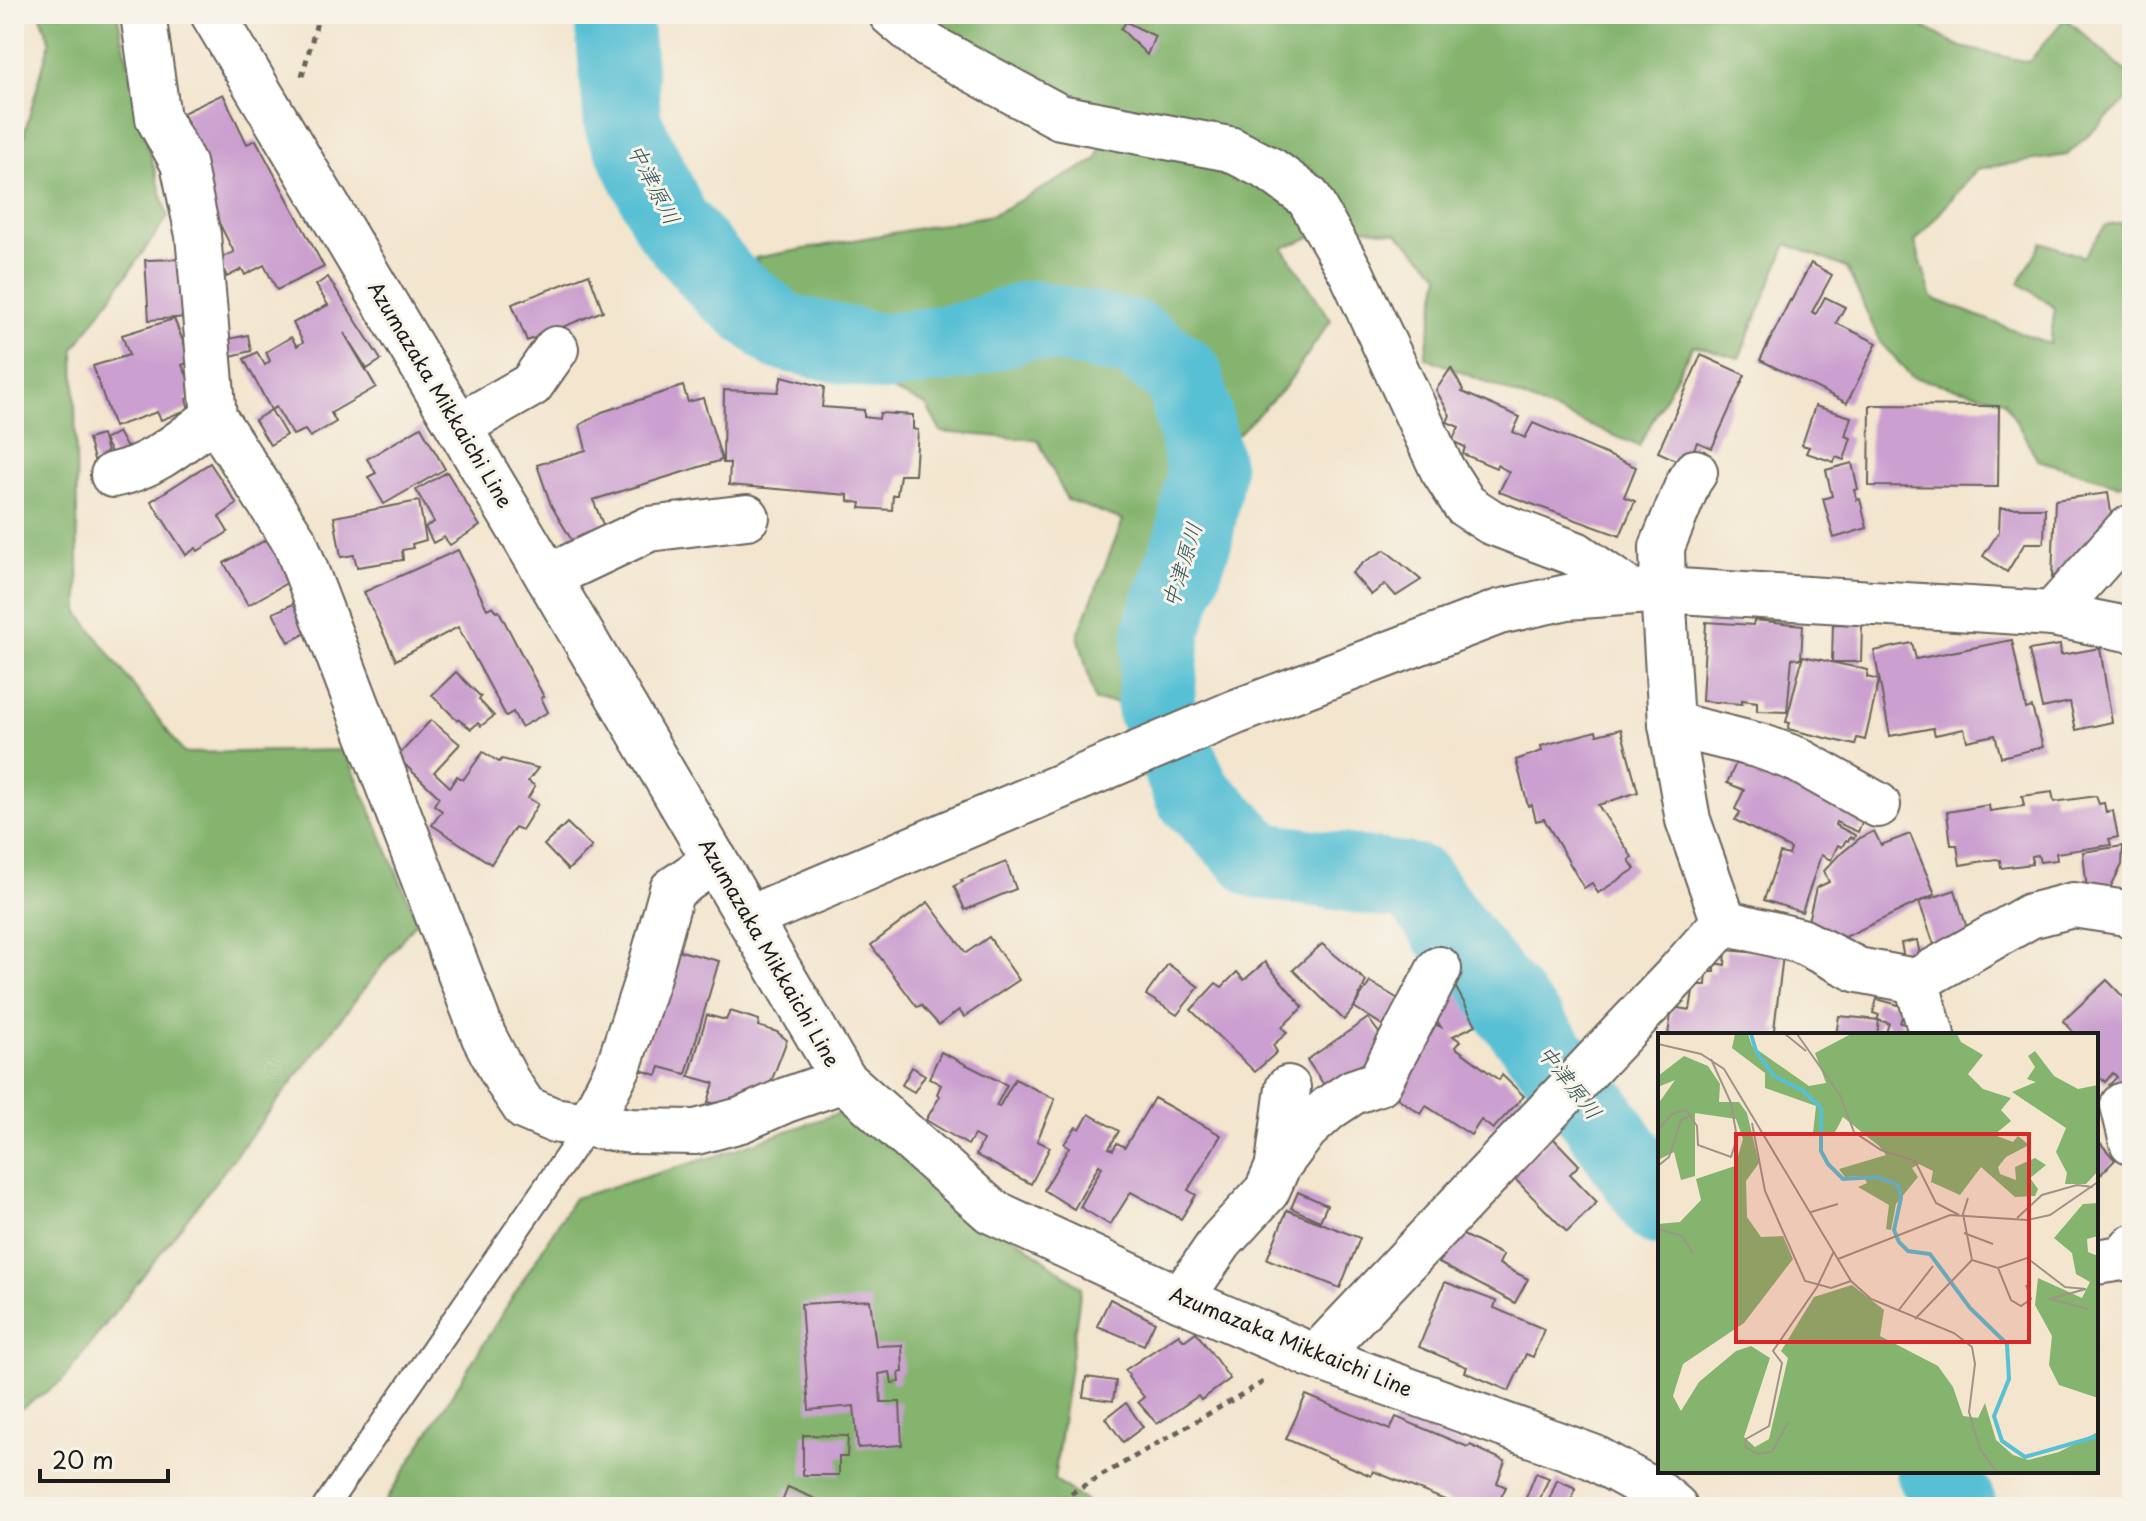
<svg xmlns="http://www.w3.org/2000/svg" width="2146" height="1521" font-family="'Playpen Sans','Klee One',sans-serif">
<style>
.forest{fill:#84b46e;stroke:#506845;stroke-width:2}
.lines{fill:none;stroke-linecap:round;stroke-linejoin:round}
.river{stroke:#58c0d4;stroke-width:78}
.building{fill:#cb9fcf}
.lane-casing{stroke:#67625a;stroke-width:28}
.street-casing{stroke:#67625a;stroke-width:48}
.secondary-casing{stroke:#67625a;stroke-width:48}
.path{stroke:#67625a;stroke-width:5;stroke-dasharray:6 6;stroke-linecap:butt}
.lane{stroke:#fff;stroke-width:24}
.street{stroke:#fff;stroke-width:44}
.secondary{stroke:#fff;stroke-width:44}
.labels{text-anchor:middle;stroke-width:6;stroke-linejoin:round;paint-order:stroke}
.street-label{font-size:20px;fill:#1c1c1c;stroke:#f7f3e8}
.water-label{font-size:22px;font-style:italic;fill:#31555c;stroke:#f7f3e8}
.inset-river{fill:none;stroke:#58c0d4;stroke-width:4}
.inset-road{fill:none;stroke:#9d9587;stroke-width:2}
.view{fill:#d62828;fill-opacity:0.15;stroke:#d62828;stroke-width:4}
.inset-edge{fill:none;stroke:#1c1c1c;stroke-width:4}
</style>
<rect width="100%" height="100%" fill="#f7f3e8"/>
<filter id="ink" filterUnits="userSpaceOnUse"><feTurbulence type="fractalNoise" baseFrequency=".0125" numOctaves="2"/><feDisplacementMap in="SourceGraphic" scale="16" xChannelSelector="R" yChannelSelector="G"/><feConvolveMatrix kernelMatrix="1 2 1 2 8 2 1 2 1" color-interpolation-filters="sRGB"/></filter>
<filter id="wash" filterUnits="userSpaceOnUse"><feTurbulence type="fractalNoise" baseFrequency=".006" numOctaves="4" result="noise"/><feDisplacementMap in="SourceGraphic" scale="32" xChannelSelector="R" yChannelSelector="G"/><feGaussianBlur stdDeviation="1.8" result="paint"/><feColorMatrix in="noise" values="0 0 0 0 0 0 0 0 0 0 0 0 0 0 0 0 0 1.4 0 .05"/><feComposite in="paint" operator="in"/></filter>
<g filter="url(#wash)">
<rect width="100%" height="100%" fill="#f3e5ce"/>
<g class="forest">
<path d="M40 14H117L144 132 168 217 74 349 79 613 184 753 345 750 417 920 61 1382 14 1413V170L50 41Z"/>
<path d="M918 14H1899L1961 47 2029 62 2065 18 2132 77V95L2067 155 1977 169 1915 242 1932 298 2050 344 2055 308 2019 283 2042 242 2083 257 2105 226 2132 221V479L2120 485 2038 460 2004 400 1912 377 1880 342 1847 268 1787 244 1739 358 1693 345 1639 446 1425 357 1440 274 1397 233 1342 225 1283 248 1331 320 1285 387 1229 443 1168 516 1137 704 1095 701 1078 635 1123 520 1067 500 1038 440 941 432 926 405 892 390 962 358 932 307 858 332 796 320 755 258 992 215 1097 160 1112 106 1046 88Z"/>
<path d="M847 1110 1081 1287 1054 1480 1094 1507H382L574 1198 719 1155Z"/>
</g>
<g class="lines">
<g class="river">
<path d="M613 14 623 124 671 223 724 285 783 332 883 353 967 340 1031 319 1134 339 1184 376 1206 471 1194 537 1163 626 1155 707 1193 794 1259 860 1416 883 1463 948 1596 1113 1660 1207"/>
<path d="M1935 1471 1958 1507"/>
</g>
</g>
<g id="blocks">
<g class="building">
<path d="M1126 22 1155 36 1147 55 1121 29Z"/>
<path d="M223 94 247 144 256 140 324 267 277 290 264 265 245 275 242 269 227 277 218 259 234 252 219 223 213 227 184 125 188 123 183 113Z"/>
<path d="M182 259 187 317 149 320 145 260Z"/>
<path d="M1811 263 1832 275 1812 312 1816 314 1825 297 1845 307 1836 323 1877 343 1847 403 1760 360 1790 300 1791 301Z"/>
<path d="M589 274 603 311 527 341 512 304Z"/>
<path d="M328 277 381 360 367 369 344 333 376 387 331 413 336 422 310 437 305 430 293 435 276 407 271 410 244 359 257 352 265 365 270 361 266 352 291 337 297 346 303 342 293 323 328 305 316 285Z"/>
<path d="M174 319 191 361 182 365 196 395 186 399 189 409 161 420 157 412 114 427 93 366 129 355 122 335Z"/>
<path d="M248 335 251 351 227 357 224 340Z"/>
<path d="M1701 355 1745 375 1712 448 1697 442 1687 465 1658 452Z"/>
<path d="M1451 368 1463 390 1462 392 1520 417 1513 432 1525 438 1533 423 1636 467 1624 497 1635 501 1620 536 1499 492 1509 472 1497 465 1496 468 1463 454 1465 447 1452 441 1459 427 1447 422 1450 415 1436 390Z"/>
<path d="M782 376 824 387 822 407 864 410V417L879 419 880 413 913 415V429L918 430 915 475H900L897 495H893L892 510 860 508 861 503 848 501V495L729 485 730 463H723L724 390 778 392Z"/>
<path d="M683 386 688 402 703 398 722 460 593 500 606 532 574 544 551 505 537 465 586 450 580 425 602 412Z"/>
<path d="M1870 405 1999 406 1998 487 1869 486Z"/>
<path d="M1815 406 1851 417 1845 436 1851 438 1844 460 1836 457 1834 462 1806 453 1809 447 1802 445Z"/>
<path d="M271 410 286 435 270 445 255 420Z"/>
<path d="M421 427 445 469 384 504 368 477 376 473 367 459Z"/>
<path d="M118 432 132 457 118 465 104 440Z"/>
<path d="M102 435 110 462 96 466 88 439Z"/>
<path d="M210 463 237 504 219 517 228 532 198 551 196 548 186 555 151 501Z"/>
<path d="M1852 463 1858 489 1854 490 1857 500 1860 499 1867 528 1834 538 1823 499 1832 496 1826 470Z"/>
<path d="M447 472 480 526 450 545 444 537 433 543 425 527 434 522 416 490Z"/>
<path d="M2108 493 2113 525 2052 578 2055 500Z"/>
<path d="M419 501 426 540 412 544 413 548 402 550 403 560 357 567 354 555 341 557 334 517Z"/>
<path d="M2000 508H2045L2044 543H2025L2007 572 1983 556 1999 532Z"/>
<path d="M273 536 292 580 248 605 224 563Z"/>
<path d="M458 550 487 609 493 606 497 612 499 611 544 697 541 698 548 712 521 727 513 712 506 716 458 627 396 660 364 592Z"/>
<path d="M1385 550 1421 580 1396 596 1385 584 1371 595 1352 573 1364 562Z"/>
<path d="M300 601 312 630 289 642 273 613Z"/>
<path d="M1754 620 1803 625 1801 659 1792 658 1787 712 1757 711V702L1742 700V704L1702 701 1706 622 1753 625Z"/>
<path d="M1833 624 1862 625 1861 662H1832Z"/>
<path d="M2012 640 2026 709 2032 707 2043 747 2001 757 1995 735 1967 741 1964 729 1935 735 1933 728 1890 736 1874 651 1912 643 1916 659Z"/>
<path d="M2060 645 2061 655 2100 648 2112 722 2076 730 2070 702 2042 708 2029 650Z"/>
<path d="M1803 656 1868 670 1867 677 1879 680 1865 740 1857 738 1855 745 1788 729 1790 723 1786 722Z"/>
<path d="M456 672 481 697 479 700 494 716 481 726 478 723 471 729 458 719 457 720 432 695Z"/>
<path d="M431 720 460 744 434 772 450 787 457 776 463 780 483 752 499 762 502 759 538 768 528 781 535 786 528 798 538 804 522 830 515 827 491 864 432 825 442 811 434 805 439 797 397 757Z"/>
<path d="M1621 729 1638 792 1598 805 1632 857 1629 860 1635 869 1598 893 1592 883 1584 888 1544 819 1536 821 1532 805 1528 806 1516 760 1542 751 1541 746 1596 731 1597 735Z"/>
<path d="M1741 752 1867 811 1858 832 1836 822 1835 825 1855 835 1854 839 1850 837 1848 841 1846 840 1842 847 1838 845 1831 860 1821 855 1802 912 1764 900 1780 853 1789 855 1791 849 1735 820 1740 812 1735 809 1744 790 1727 783Z"/>
<path d="M2052 792 2054 802 2096 796 2099 804 2104 803 2106 812 2113 811 2118 837 2109 839 2111 845 2056 853 2057 860 2040 862 2038 855 2032 856V864L2001 868 2000 860 1996 859 1960 865 1957 845H1951L1947 812 1989 805 1990 811 2024 806 2022 796Z"/>
<path d="M567 823 592 847 568 870 544 845Z"/>
<path d="M1874 831 1881 845 1910 834 1935 894 1839 940 1807 925 1816 888 1829 882 1824 871 1838 856 1860 838Z"/>
<path d="M2123 846 2122 865 2109 890H2087L2083 852Z"/>
<path d="M1006 862 1016 889 965 910 954 886 963 882 961 880Z"/>
<path d="M1955 890 1969 935 1936 950 1919 902Z"/>
<path d="M928 902 966 953 989 937 1019 980 964 1017 959 1010 939 1025 921 1005 917 1007 871 945Z"/>
<path d="M1917 940 1920 955 1904 959 1901 943Z"/>
<path d="M1322 944 1366 981 1353 1009 1344 1020 1293 970Z"/>
<path d="M673 949 719 961 686 1074 660 1067 657 1075 640 1070Z"/>
<path d="M1726 950 1783 955 1774 1030H1778L1777 1035H1668L1672 1007 1690 1010 1694 985H1706L1707 972H1715V963L1725 965Z"/>
<path d="M1265 962 1303 1007 1282 1027 1287 1033 1273 1045 1277 1052 1255 1072 1191 1010 1216 983 1222 987 1237 972 1244 980Z"/>
<path d="M1168 964 1199 987 1177 1015 1146 995Z"/>
<path d="M2107 980 2132 1006 2130 1014 2132 1016V1089L2119 1097 2109 1085 2117 1077 2113 1073 2105 1082 2096 1073V1035H2076L2063 1021Z"/>
<path d="M1370 982 1400 1000 1384 1026 1354 1007Z"/>
<path d="M1455 986 1476 1025 1453 1036 1460 1041 1455 1047 1499 1080 1502 1075 1524 1096 1493 1129 1481 1120 1471 1135 1426 1106 1421 1114 1393 1095 1426 1020 1441 1027 1424 1002Z"/>
<path d="M1877 999 1905 1007 1900 1023 1909 1025 1906 1035 1886 1033 1889 1023 1877 1020 1879 1015 1873 1013Z"/>
<path d="M730 1011 759 1020 758 1026 777 1032 787 1040 768 1090 729 1107 708 1102 714 1083 689 1076 707 1015 726 1020Z"/>
<path d="M1839 1016 1879 1020 1877 1035H1836Z"/>
<path d="M1368 1018 1393 1052 1331 1095 1307 1060Z"/>
<path d="M941 1052 1007 1085 996 1106 999 1107 1015 1079 1055 1099 1037 1141 1050 1147 1031 1184 976 1155 983 1140 974 1135 968 1145 926 1120 940 1096 937 1094 941 1085 929 1078Z"/>
<path d="M912 1067 925 1075 914 1092 902 1085Z"/>
<path d="M1154 1098 1221 1135 1188 1190 1196 1195 1181 1219 1131 1192 1110 1225 1080 1207 1102 1167 1099 1165 1074 1209 1044 1190 1069 1147 1064 1144 1076 1127 1080 1129 1089 1114 1119 1131 1109 1148 1113 1150 1117 1143 1125 1147Z"/>
<path d="M1552 1137 1579 1165 1570 1174 1597 1202 1567 1232 1512 1176Z"/>
<path d="M2096 1138 2115 1160 2096 1179Z"/>
<path d="M1298 1192 1327 1205 1320 1221 1291 1208Z"/>
<path d="M1287 1210 1360 1238 1340 1288 1267 1259Z"/>
<path d="M1457 1232 1503 1255 1499 1264 1528 1279 1515 1303 1439 1263Z"/>
<path d="M1445 1282 1496 1301 1494 1308 1544 1329 1533 1357 1526 1354 1509 1391 1465 1372 1467 1367 1419 1347Z"/>
<path d="M1110 1299 1155 1322 1144 1345 1097 1326Z"/>
<path d="M870 1300 876 1346 902 1345 903 1372 899 1373 900 1382 892 1383 890 1372 879 1374 881 1402H900L902 1445 858 1448 854 1406 809 1410 801 1304Z"/>
<path d="M1196 1332 1230 1379 1201 1400 1198 1396 1157 1424 1138 1402 1144 1397 1128 1377 1129 1375 1125 1370 1179 1334 1183 1340H1185Z"/>
<path d="M1086 1377 1116 1381 1113 1401 1083 1397Z"/>
<path d="M1306 1395 1390 1430 1396 1417 1468 1447 1470 1445 1505 1461 1497 1483 1506 1487 1498 1504 1490 1507H1462L1373 1471 1371 1476 1286 1439Z"/>
<path d="M1126 1403 1143 1427 1123 1442 1106 1418Z"/>
<path d="M803 1435 848 1436 847 1457H839V1475H803Z"/>
<path d="M1536 1473 1549 1478 1538 1503 1526 1498Z"/>
<path d="M1557 1480 1576 1488 1569 1507H1559L1548 1502Z"/>
<path d="M788 1487 834 1507H780Z"/>
</g>
</g>
</g>
<g filter="url(#ink)">
<use href="#blocks" fill-opacity="0" stroke="#67625a" stroke-width="2"/>
<g class="lines">
<defs>
<path id="lane" d="M325 1507 589 1125"/>
<g id="street">
<path d="M143 14 158 118 183 163 198 235 214 417 295 542 484 1037 507 1081 525 1108 553 1120 631 1131 696 1132 741 1120 786 1100 844 1080"/>
<path d="M891 14 929 46 1060 117 1230 149 1271 170 1308 197 1352 274 1442 469 1465 505 1491 522 1576 554 1631 592"/>
<path d="M459 426 531 385 556 349"/>
<path d="M1695 472 1689 481 1662 547 1663 590 1671 724 1688 820 1724 922"/>
<path d="M113 475C153 467 182 441 214 417"/>
<path d="M548 577 649 529 747 517"/>
<path d="M2052 614 2126 531 2132 527"/>
<path d="M1671 724 1760 746 1796 759 1878 805"/>
<path d="M1724 922 1801 941 1858 970 1916 981 2030 916 2073 905 2126 913 2132 917"/>
<path d="M1916 981 1932 1035"/>
<path d="M2123 1105 2132 1142"/>
<path d="M589 1125 618 1068 647 980 672 890 715 860"/>
<path d="M1278 1164 1288 1088"/>
<path d="M2096 1262 2122 1258 2132 1247"/>
<path d="M1181 1299 1221 1241 1267 1191 1278 1166 1306 1129 1329 1108 1353 1092 1379 1083 1439 969"/>
<path d="M1311 1355 1326 1346 1675 977 1724 922"/>
</g>
<g id="secondary">
<path d="M213 14 548 577 844 1080 991 1211 1181 1299 1311 1355 1593 1457 1658 1493 1675 1507"/>
<path d="M749 918 1236 712 1499 612 1567 597 1663 590 2052 614 2132 630"/>
</g>
</defs>
<use href="#lane" class="lane-casing"/>
<use href="#street" class="street-casing"/>
<use href="#secondary" class="secondary-casing"/>
<g class="path">
<path d="M302 76 316 26V14"/>
<path d="M1051 1507 1070 1494 1265 1381"/>
</g>
<use href="#lane" class="lane"/>
<use href="#street" class="street"/>
<use href="#secondary" class="secondary"/>
</g>
</g>
<g class="labels">
<g class="street-label">
<text transform="translate(440 395) rotate(59)" y="7">Azumazaka Mikkaichi Line</text>
<text transform="translate(769 953) rotate(60)" y="7">Azumazaka Mikkaichi Line</text>
<text transform="translate(1291 1342) rotate(22)" y="7">Azumazaka Mikkaichi Line</text>
</g>
<g class="water-label">
<text transform="translate(654 184) rotate(63)" y="8">中津原川</text>
<text transform="translate(1182 565) rotate(-73)" y="8">中津原川</text>
<text transform="translate(1570 1082) rotate(52)" y="8">中津原川</text>
</g>
</g>
<g transform="translate(1658 1033)">
<rect width="440" height="440" fill="#f3e5ce"/>
<path d="M77 1H90L94 13 151 53 168 50 157 20 193 1H299L303 9 325 22 310 41 325 56 353 65 343 77 353 88 336 102 355 109 360 103 371 112 348 124 340 134 342 141 358 147 357 134 377 125 388 132 372 145 380 156 377 163 357 164 323 134 302 162 273 149 275 138 261 131 254 135 260 144 238 171 233 197 228 196 231 172 200 154 209 150 205 143 187 144 181 136 228 122 221 113 185 84 176 101 155 100 158 73 107 55V40L74 15ZM377 18 396 43 420 56 440 52V138L428 151H407L409 140 398 119 408 95 354 59 378 49 369 46 377 34 370 23ZM26 23 50 33 62 51 61 69H81L89 80 101 130 88 148 89 184 103 204 125 203 135 226 86 290 25 331 15 363 23 378 41 349 78 318 93 313 112 325 86 404 97 414 111 406 130 325 123 318 156 264 194 252 226 277 222 303 280 333 295 354 305 383 320 385 327 370 338 407 355 422 370 427 401 419 440 399V439H0V191L22 189 43 167 38 146 77 133 85 106 78 86 37 80V143L23 147 16 119 0 127V71L17 47 0 54V43ZM440 170V203L429 206 430 219 440 223V365L401 352 391 332 394 303 377 272 380 245 424 265 432 249 418 241 414 220 396 205 425 171Z" fill="#84b46e"/>
<path class="inset-river" d="M93 1 98 18 116 43 144 57 163 75V118L170 131 185 146 219 144 240 152 243 165 236 197 241 209 250 218 272 221 312 275 349 311 351 346 336 383 344 408 367 424 440 403"/>
<path class="inset-road" d="M127 1 148 18M139 1 182 62 196 99 223 117 257 128 278 170 301 182M0 11 43 21 66 36 193 248 213 266 296 300 314 314 317 331 311 379 322 416 339 439M94 90 107 158 147 248 173 255 193 248M0 97 14 81 28 77 39 93 40 112 73 124 79 105 73 70 53 26M0 133 11 124 23 87 34 82M310 165 305 181 314 227M153 179 180 171M359 185 384 162 419 152 435 154M0 196 24 203 35 221M306 200 335 211M180 226 292 182 369 187 392 182 440 149M314 227 340 235 369 225 407 254 428 256 392 266 430 276M340 235 353 267 363 273 373 266 368 252M240 278 275 233M257 286 314 227M130 389 114 419 100 421 87 414 88 406 111 393 124 330 115 318 159 254 176 218"/>
<path class="view" d="M78 101H371V309H78Z"/>
<rect width="440" height="440" class="inset-edge"/>
</g>
<rect width="2146" height="1521" fill="none" stroke="#f7f3e8" stroke-width="48"/>
<path d="M40 1469v12h128v-12" fill="none" stroke="#1c1c1c" stroke-width="4"/>
<text x="52" y="1469" font-size="24" fill="#1c1c1c" stroke="#f7f3e8" stroke-width="6" paint-order="stroke">20 m</text>
</svg>
